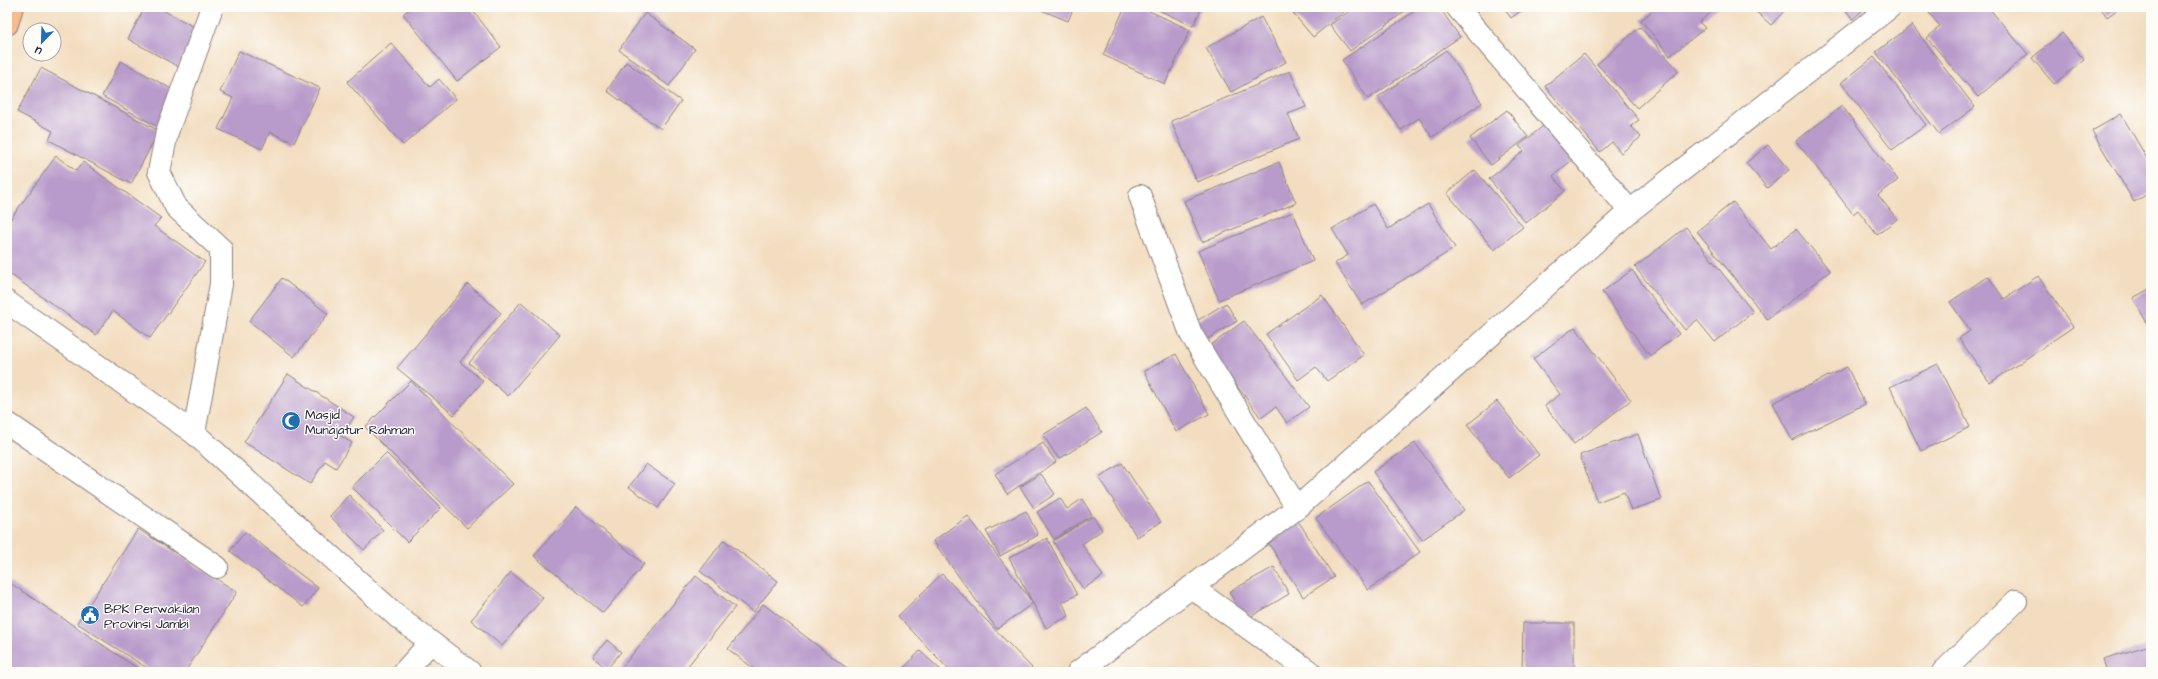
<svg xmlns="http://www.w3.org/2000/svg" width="2158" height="679" font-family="'Architects Daughter',sans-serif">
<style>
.building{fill:#b99bcb}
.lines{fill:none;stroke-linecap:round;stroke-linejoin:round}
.minor-casing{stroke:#8a807e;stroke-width:24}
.highway-casing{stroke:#8a807e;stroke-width:24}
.minor{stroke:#fff;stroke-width:22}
.highway{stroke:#fabb8b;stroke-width:22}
.labels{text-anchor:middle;stroke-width:3;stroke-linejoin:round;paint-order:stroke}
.poi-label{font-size:13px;fill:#22223b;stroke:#fdfcf7;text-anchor:start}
</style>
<rect width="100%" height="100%" fill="#fdfcf7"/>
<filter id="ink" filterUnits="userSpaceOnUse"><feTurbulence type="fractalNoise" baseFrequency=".025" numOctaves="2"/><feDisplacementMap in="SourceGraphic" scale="8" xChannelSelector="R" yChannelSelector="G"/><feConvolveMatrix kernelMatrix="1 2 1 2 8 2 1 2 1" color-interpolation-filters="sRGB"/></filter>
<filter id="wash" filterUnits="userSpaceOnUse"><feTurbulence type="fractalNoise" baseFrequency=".012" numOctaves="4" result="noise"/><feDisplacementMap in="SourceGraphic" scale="16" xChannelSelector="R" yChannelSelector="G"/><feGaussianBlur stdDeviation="0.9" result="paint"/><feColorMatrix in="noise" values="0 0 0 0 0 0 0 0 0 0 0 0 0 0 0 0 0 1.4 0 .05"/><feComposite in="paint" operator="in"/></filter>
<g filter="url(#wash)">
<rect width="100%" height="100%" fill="#f3ddc0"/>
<g id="blocks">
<g class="building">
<path d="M145 7H157L200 30 179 67 128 39Z"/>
<path d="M412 7H470L501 47 457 81 403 14Z"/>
<path d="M1034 7H1074L1068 21Z"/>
<path d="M1125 7H1141L1190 30 1165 84 1103 55Z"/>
<path d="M1152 7H1202L1193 26Z"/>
<path d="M1288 7H1350L1313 37Z"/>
<path d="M1355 7H1411L1350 51 1330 25Z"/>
<path d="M1421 7H1439L1460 37 1368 99 1342 60Z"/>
<path d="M1503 7H1526L1511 18Z"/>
<path d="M1657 7H1718L1699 22 1705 28 1670 56 1641 20Z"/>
<path d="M1751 7H1788L1771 25Z"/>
<path d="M1843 7H1866L1853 19Z"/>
<path d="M1936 7H1988L2028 54 1978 97 1927 38 1940 26 1929 13Z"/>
<path d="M2100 7H2121L2107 17Z"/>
<path d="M645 13 695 49 669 86 619 50Z"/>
<path d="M1261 17 1286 62 1231 92 1206 48Z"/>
<path d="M1912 25 1975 107 1939 134 1876 52Z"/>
<path d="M1640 27 1679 71 1637 108 1597 64Z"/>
<path d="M2062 33 2084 60 2054 84 2032 58Z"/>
<path d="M391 43 430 87 439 79 456 99 403 145 347 82Z"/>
<path d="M1446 50 1482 103 1432 137 1419 118 1401 130 1378 97Z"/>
<path d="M239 51 320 88 294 143 270 132 262 149 218 129 233 98 220 92Z"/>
<path d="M1584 54 1639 120 1631 126 1641 137 1621 153 1612 142 1600 152 1545 86Z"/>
<path d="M1874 57 1926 125 1892 150 1841 83Z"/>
<path d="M121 61 177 92 158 127 102 96Z"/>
<path d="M626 62 681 101 661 129 607 91Z"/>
<path d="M41 68 159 131 131 184 49 140 53 131 17 112Z"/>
<path d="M1290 71 1306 107 1288 114 1299 139 1197 182 1171 121Z"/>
<path d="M1842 106 1898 180 1878 195 1897 219 1877 235 1858 210 1853 214 1796 141Z"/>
<path d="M1507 110 1528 137 1491 165 1470 138Z"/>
<path d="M2121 114 2151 165V192L2134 202 2092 131Z"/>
<path d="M1549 121 1577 156 1553 176 1565 191 1526 223 1489 179 1524 151 1519 146Z"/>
<path d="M1768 145 1789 170 1767 188 1746 163Z"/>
<path d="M56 156 76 171 83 162 161 218 154 226 205 262 150 338 113 311 96 335 7 272V224Z"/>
<path d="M1279 162 1296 203 1202 242 1184 201Z"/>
<path d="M1475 170 1523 227 1494 250 1447 193Z"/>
<path d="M1733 202 1771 249 1796 229 1830 271 1767 319 1697 231Z"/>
<path d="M1373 204 1388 229 1428 204 1455 248 1362 305 1335 263 1348 255 1332 229Z"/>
<path d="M1293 212 1313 261 1219 300 1198 251Z"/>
<path d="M1686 227 1753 312 1715 342 1697 320 1685 330 1635 267Z"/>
<path d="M1632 270 1679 334 1650 356 1602 292Z"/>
<path d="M1988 276 2004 299 2038 276 2073 327 1990 383 1959 338 1970 331 1950 302Z"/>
<path d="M282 278 328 314 294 357 249 321Z"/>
<path d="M468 284 501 313 460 362 483 381 454 415 397 368Z"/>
<path d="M2151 288V330L2133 298Z"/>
<path d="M1322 295 1364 355 1327 381 1316 367 1298 380 1266 334Z"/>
<path d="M521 302 560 335 508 396 469 363Z"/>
<path d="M1226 303 1237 321 1206 340 1195 322Z"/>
<path d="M1244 321 1309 407 1287 423 1276 407 1261 418 1208 347Z"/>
<path d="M1575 327 1631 400 1574 444 1545 406 1560 394 1533 359Z"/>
<path d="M1176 354 1209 414 1176 432 1144 371Z"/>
<path d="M1938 364 1970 427 1921 451 1890 387Z"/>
<path d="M1847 367 1865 404 1792 440 1773 403Z"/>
<path d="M288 374 354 417 341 436 352 443 336 468 325 461 310 484 244 442Z"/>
<path d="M411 381 513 484 467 528 365 427Z"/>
<path d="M1497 401 1539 455 1509 478 1467 425Z"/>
<path d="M1086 408 1102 432 1059 459 1043 435Z"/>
<path d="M1638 434 1661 500 1631 510 1624 492 1597 502 1580 455Z"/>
<path d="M1043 443 1056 462 1007 494 995 474Z"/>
<path d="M1415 443 1464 510 1422 540 1373 472Z"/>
<path d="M386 453 441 508 407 542 352 487Z"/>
<path d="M1122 463 1161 522 1137 537 1099 478Z"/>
<path d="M646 464 675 484 658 508 629 487Z"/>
<path d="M1041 474 1055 494 1034 508 1020 487Z"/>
<path d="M1368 481 1420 552 1368 590 1316 518Z"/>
<path d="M349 495 383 530 364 550 330 516Z"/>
<path d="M1060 498 1067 509 1082 499 1092 515 1054 539 1037 512Z"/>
<path d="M576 507 644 564 603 613 534 556Z"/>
<path d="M1026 511 1038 535 1000 556 986 531Z"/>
<path d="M968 516 1033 603 997 629 933 541Z"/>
<path d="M1093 516 1102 530 1082 544 1103 576 1083 589 1053 541Z"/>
<path d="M1295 516 1334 577 1303 597 1264 536Z"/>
<path d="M138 529 237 592 185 672H153L77 623Z"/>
<path d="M245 532 318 588 303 607 230 551Z"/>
<path d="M1047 538 1077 595 1062 602 1069 616 1046 628 1009 558Z"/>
<path d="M724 540 778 581 753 612 700 571Z"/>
<path d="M1274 567 1289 594 1245 620 1229 592Z"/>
<path d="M511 572 543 598 502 646 471 620Z"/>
<path d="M942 574 1032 668 1028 672H951L898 616Z"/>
<path d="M696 576 735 607 683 672H618Z"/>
<path d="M7 581 143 672H7Z"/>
<path d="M763 604 852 672H758L728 649Z"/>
<path d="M1523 623H1574V672H1522Z"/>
<path d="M607 640 621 652 607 669 593 657Z"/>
<path d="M2150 645 2151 672H2107L2103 659Z"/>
<path d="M920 651 943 672H900Z"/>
</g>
</g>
</g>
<g filter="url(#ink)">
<use href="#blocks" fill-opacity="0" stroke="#8a807e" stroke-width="1"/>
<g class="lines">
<defs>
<g id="minor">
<path d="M1457 7 1630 211"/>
<path d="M1140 196 1191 334 1297 508"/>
<path d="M7 302 194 433 399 618 470 672"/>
<path d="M7 423 217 567"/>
<path d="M194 433 221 284V249L176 207 159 172 167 132 212 7"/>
<path d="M1191 587 1310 672"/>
<path d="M404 672 430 643"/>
<path d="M1078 672 1297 508 1630 211 1890 7"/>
<path d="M1943 672 2016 601"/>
</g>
<path id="highway" d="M7 24 12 7"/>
</defs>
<use href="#minor" class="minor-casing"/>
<use href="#highway" class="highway-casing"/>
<use href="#minor" class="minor"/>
<use href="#highway" class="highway"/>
</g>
</g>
<defs>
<symbol id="mosque-disc" viewBox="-11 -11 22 22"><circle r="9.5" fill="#1f6fb2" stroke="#fdfcf7"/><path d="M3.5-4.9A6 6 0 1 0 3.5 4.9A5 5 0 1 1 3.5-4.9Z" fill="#fff"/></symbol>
<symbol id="civic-disc" viewBox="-11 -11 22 22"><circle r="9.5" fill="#1f6fb2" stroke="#fdfcf7"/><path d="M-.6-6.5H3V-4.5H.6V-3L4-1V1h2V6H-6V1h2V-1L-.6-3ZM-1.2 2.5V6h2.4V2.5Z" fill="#fff"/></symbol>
</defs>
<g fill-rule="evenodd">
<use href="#mosque-disc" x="280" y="410" width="22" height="22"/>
<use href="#civic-disc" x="79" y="604" width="22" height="22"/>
</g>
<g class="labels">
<g class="poi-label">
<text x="305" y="419">Masjid<tspan x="305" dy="15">Munajatur Rahman</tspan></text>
<text x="104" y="613">BPK Perwakilan<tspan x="104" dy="15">Provinsi Jambi</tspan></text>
</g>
</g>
<rect width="2158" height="679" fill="none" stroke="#fdfcf7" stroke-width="24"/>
<g transform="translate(42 42) rotate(203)"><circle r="19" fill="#fdfcf7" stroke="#a5a5ac"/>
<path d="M0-3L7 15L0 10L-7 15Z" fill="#1f6fb2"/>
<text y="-6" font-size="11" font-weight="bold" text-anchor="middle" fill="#22223b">U</text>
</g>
</svg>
